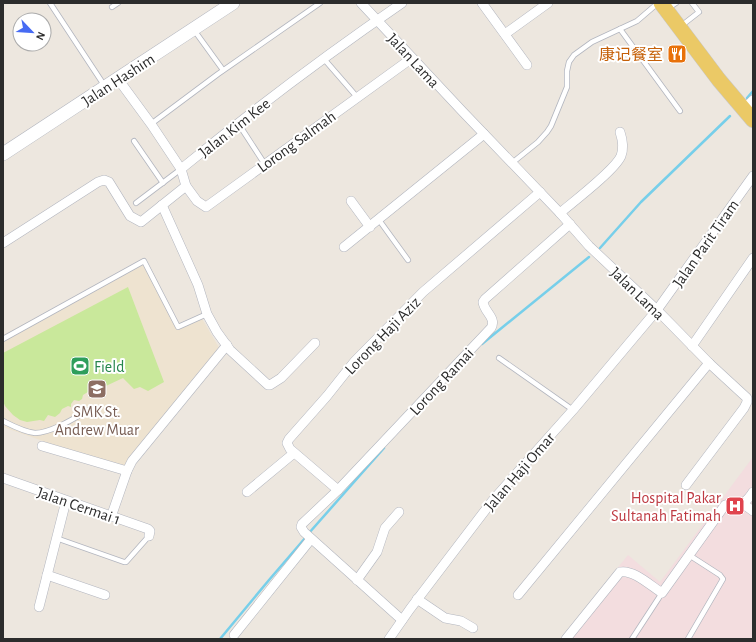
<svg xmlns="http://www.w3.org/2000/svg" width="756" height="642" font-family="'Alegreya Sans','Noto Sans SC',sans-serif">
<style>
.education{fill:#eee3d0}
.medical{fill:#f3dddf}
.pitch{fill:#c9e89b}
.lines{fill:none;stroke-linecap:round;stroke-linejoin:round}
.stream{stroke:#77cfea;stroke-width:2.5}
.lane-casing{stroke:#b3b6bf;stroke-width:6}
.street-casing{stroke:#b3b6bf;stroke-width:10}
.secondary-casing{stroke:#b3b6bf;stroke-width:14}
.primary-casing{stroke:#c8c8c8;stroke-width:16}
.lane{stroke:#fff;stroke-width:4.5}
.street{stroke:#fff;stroke-width:9}
.secondary{stroke:#fff;stroke-width:13}
.primary{stroke:#ebc966;stroke-width:15}
.labels{text-anchor:middle;stroke-width:4;stroke-linejoin:round;paint-order:stroke}
.food-label{font-size:16px;fill:#c56008;stroke:#fff;text-anchor:end}
.street-label{font-size:16px;fill:#2c2c2c;stroke:#fff}
.leisure-label{font-size:16px;fill:#27864d;stroke:#fff;text-anchor:start}
.education-label{font-size:16px;fill:#785e54;stroke:#fff}
.health-label{font-size:16px;fill:#be3a42;stroke:#fff;text-anchor:end}
</style>
<rect width="100%" height="100%" fill="#ede7df"/>
<path class="education" d="M144 261 178 327 201 317 221 351 129 467 60 447 3 427V335Z"/>
<path class="medical" d="M753 457V639H560L628 555 660 582Z"/>
<path class="pitch" d="M128 287 164 382 148 391 140 387 134 389 123 378 93 392 91 390 83 395 82 399 79 401 74 400 71 404V407L68 406 62 409 60 413 55 417 48 415 44 421 40 420 27 422 20 420 13 415 5 406 3 401V353Z"/>
<g class="lines">
<g class="stream">
<path d="M747 98 753 91"/>
<path d="M600 248 641 202 730 116"/>
<path d="M482 344 589 257"/>
<path d="M309 533 384 448"/>
<path d="M220 639 269 580 306 537"/>
</g>
<defs>
<g id="lane">
<path d="M50 3 104 85"/>
<path d="M112 7 118 3"/>
<path d="M667 9 676 3"/>
<path d="M681 26 699 12 692 3"/>
<path d="M620 29 680 111"/>
<path d="M194 30 223 70"/>
<path d="M324 59 357 97"/>
<path d="M238 123 264 163"/>
<path d="M151 124 218 74 320 3"/>
<path d="M134 141 163 183"/>
<path d="M512 163 538 142 547 132 551 126 567 87V71L569 62 574 55 592 42 637 21 658 3"/>
<path d="M136 203 181 169"/>
<path d="M379 220 408 260"/>
<path d="M3 339 144 261 178 327 207 314"/>
<path d="M499 358 573 410"/>
<path d="M3 421C13 426 24 432 35 433 52 433 78 416 92 408"/>
<path d="M56 538 124 562H126L149 536"/>
<path d="M632 639 662 593"/>
<path d="M688 639 723 579 720 575 689 555"/>
</g>
<g id="street">
<path d="M361 3 463 112 560 213 589 246 657 310 709 363 518 595"/>
<path d="M482 3 527 65"/>
<path d="M505 34 548 3"/>
<path d="M118 79 151 124 181 169 186 186 197 201 206 207 412 58"/>
<path d="M744 109 753 100"/>
<path d="M181 169C252 111 326 55 402 3"/>
<path d="M351 201 370 227"/>
<path d="M162 205 198 285 207 314 217 332 230 350 268 385H270L281 378 315 343"/>
<path d="M560 213C573 202 615 170 621 156 624 148 623 141 620 132"/>
<path d="M3 243 98 182 104 180 109 182 130 216 141 222 186 186"/>
<path d="M344 247 484 134"/>
<path d="M692 346 753 258"/>
<path d="M42 446 127 471"/>
<path d="M3 478 148 529 150 531 149 536"/>
<path d="M686 485 744 408 747 402V398L709 363"/>
<path d="M338 490 290 449 287 443 289 439 327 396 354 362 423 292 540 192"/>
<path d="M247 492 294 453"/>
<path d="M742 503 753 511"/>
<path d="M111 517 127 471 132 461 227 345"/>
<path d="M47 575 105 595"/>
<path d="M357 580 377 552 385 528 399 512"/>
<path d="M417 599 445 618 461 621 473 628"/>
<path d="M39 607 66 501"/>
<path d="M402 620 304 532 301 527 302 524 338 490 491 328C497 318 484 312 483 302L485 299 570 224"/>
<path d="M234 635 311 539"/>
<path d="M389 639 410 609 493 500 573 410 657 310 753 176"/>
<path d="M566 639 620 572C633 569 651 586 662 593L725 505C740 500 743 508 753 492"/>
</g>
<path id="secondary" d="M3 154 233 3"/>
<path id="primary" d="M661 3 719 80 753 120"/>
</defs>
<use href="#lane" class="lane-casing"/>
<use href="#street" class="street-casing"/>
<use href="#secondary" class="secondary-casing"/>
<use href="#primary" class="primary-casing"/>
<use href="#lane" class="lane"/>
<use href="#street" class="street"/>
<use href="#secondary" class="secondary"/>
<use href="#primary" class="primary"/>
</g>
<defs>
<symbol id="restaurant-square" viewBox="-11 -11 22 22"><rect x="-9" y="-9" width="18" height="18" rx="4" fill="#e8710a" stroke="#fff"/><path d="M-5-6h1v4h1v-4h1v4h1v-4h1v5L-1.5 .5V6h-2V.5L-5-1ZM5-6V6H3V1.5H1.5Q1.5-4 5-6Z" fill="#fff"/></symbol>
<symbol id="stadium-square" viewBox="-11 -11 22 22"><rect x="-9" y="-9" width="18" height="18" rx="4" fill="#2e9e5b" stroke="#fff"/><path d="M0-5a6.5 5 0 1 0 0 10a6.5 5 0 1 0 0-10ZM-3.5-1.8h7v3.6h-7Z" fill="#fff"/></symbol>
<symbol id="school-square" viewBox="-11 -11 22 22"><rect x="-9" y="-9" width="18" height="18" rx="4" fill="#8d6e63" stroke="#fff"/><path d="M0-5L7-2L0 1L-7-2ZM-4 1L0 2.5L4 1V4Q0 6-4 4Z" fill="#fff"/></symbol>
<symbol id="hospital-square" viewBox="-11 -11 22 22"><rect x="-9" y="-9" width="18" height="18" rx="4" fill="#e0444e" stroke="#fff"/><path d="M-5-5h3v3.5h4V-5h3V5h-3V1.5h-4V5h-3Z" fill="#fff"/></symbol>
</defs>
<g fill-rule="evenodd">
<use href="#restaurant-square" x="666" y="43" width="22" height="22"/>
<use href="#stadium-square" x="69" y="355" width="22" height="22"/>
<use href="#school-square" x="86" y="378" width="22" height="22"/>
<use href="#hospital-square" x="724" y="495" width="22" height="22"/>
</g>
<g class="labels">
<g class="food-label">
<text x="663" y="60">康记餐室</text>
</g>
<g class="street-label">
<text transform="translate(414 60) rotate(47)" y="6">Jalan Lama</text>
<text transform="translate(118 79) rotate(-33)" y="6">Jalan Hashim</text>
<text transform="translate(234 127) rotate(-38)" y="6">Jalan Kim Kee</text>
<text transform="translate(296 141) rotate(-36)" y="6">Lorong Salmah</text>
<text transform="translate(705 243) rotate(-55)" y="6">Jalan Parit Tiram</text>
<text transform="translate(638 293) rotate(44)" y="6">Jalan Lama</text>
<text transform="translate(382 335) rotate(-46)" y="6">Lorong Haji Aziz</text>
<text transform="translate(441 381) rotate(-47)" y="6">Lorong Ramai</text>
<text transform="translate(519 471) rotate(-49)" y="6">Jalan Haji Omar</text>
<text transform="translate(79 505) rotate(19)" y="6">Jalan Cermai 1</text>
</g>
<g class="leisure-label">
<text x="94" y="372">Field</text>
</g>
<g class="education-label">
<text x="97" y="417">SMK St.<tspan x="97" dy="18">Andrew Muar</tspan></text>
</g>
<g class="health-label">
<text x="721" y="503">Hospital Pakar<tspan x="721" dy="18">Sultanah Fatimah</tspan></text>
</g>
</g>
<rect width="756" height="642" fill="none" stroke="#2c2c2c" stroke-width="8"/>
<g transform="translate(32 32) rotate(115)"><circle r="19" fill="#ffffff" stroke="#ababab"/>
<path d="M0-3L7 15L0 10L-7 15Z" fill="#476bf3"/>
<text y="-6" font-size="11" font-weight="bold" text-anchor="middle" fill="#2c2c2c">N</text>
</g>
</svg>
